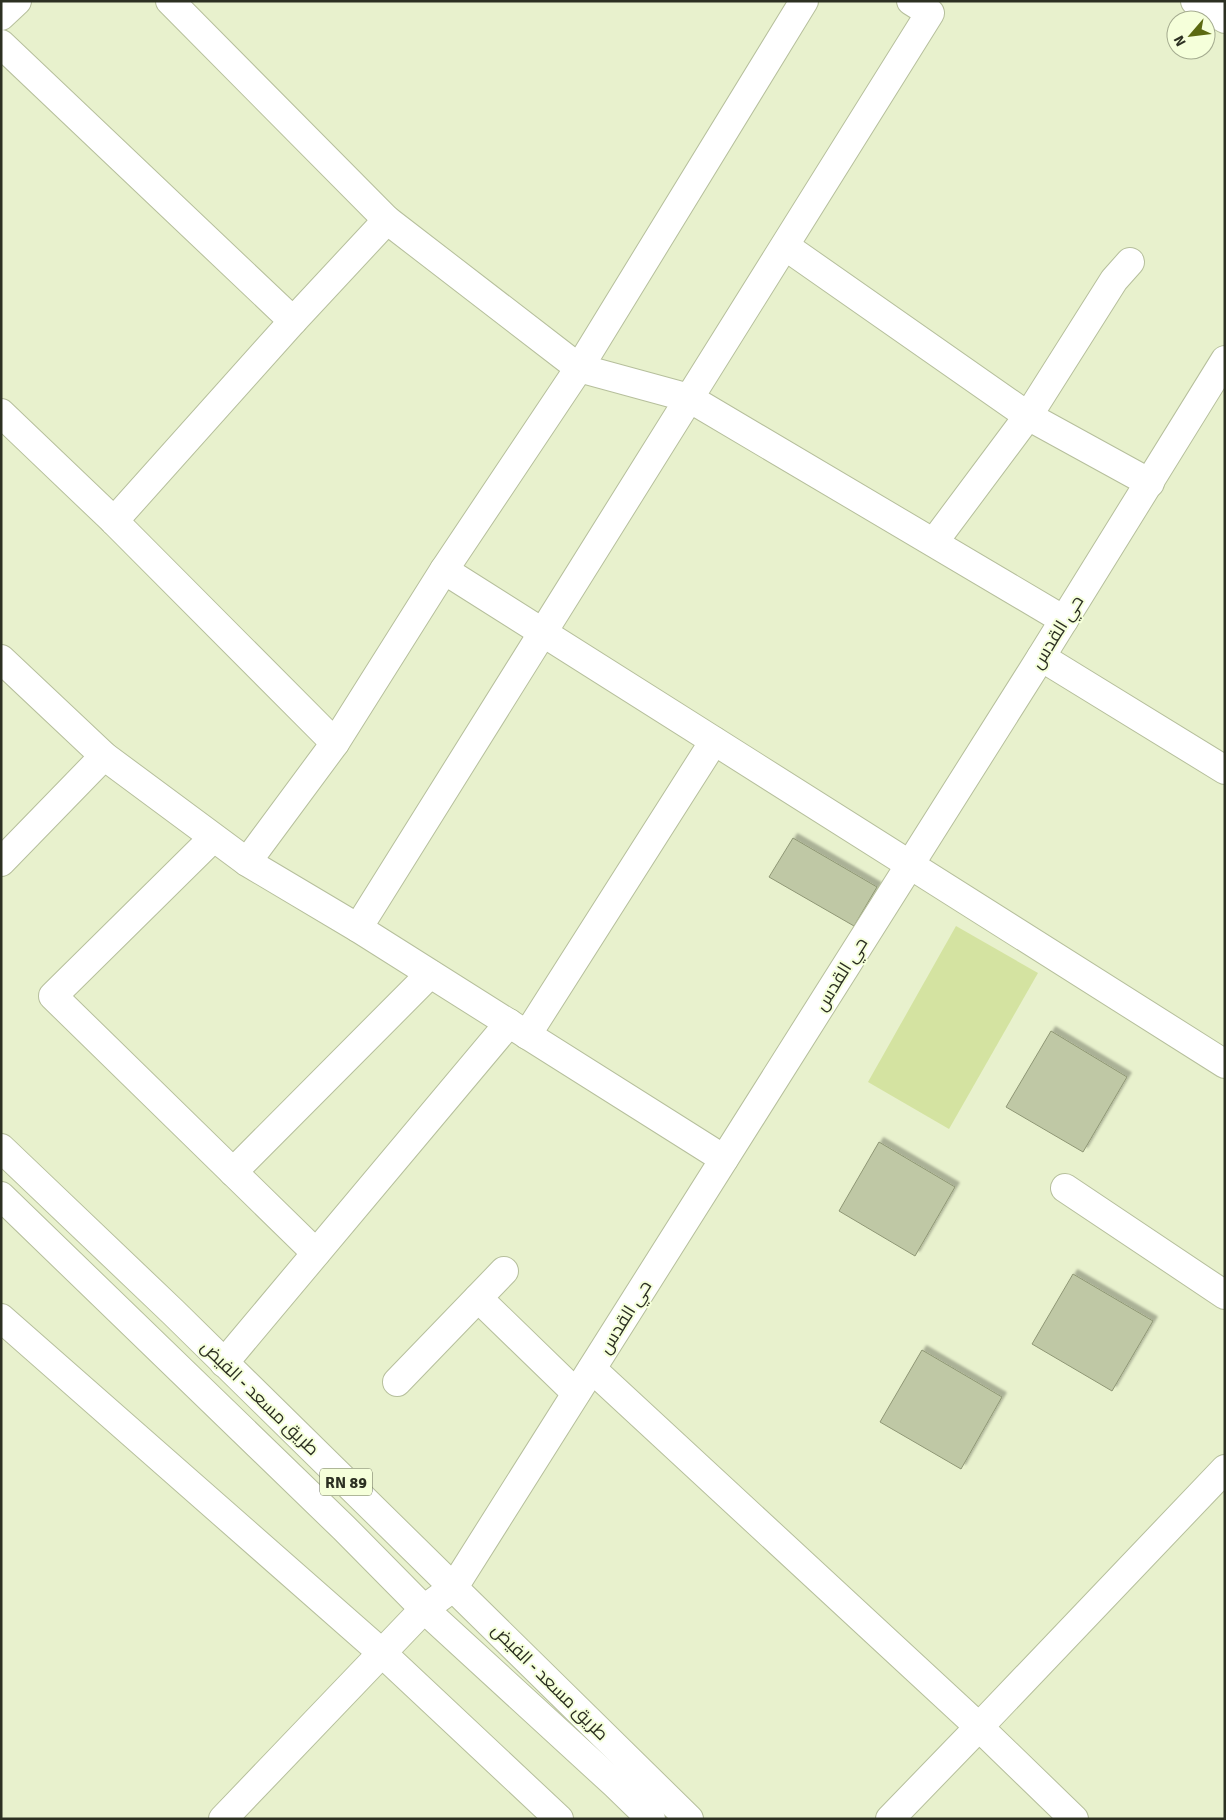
<svg xmlns="http://www.w3.org/2000/svg" width="1226" height="1820" font-family="Signika,Cairo,sans-serif">
<style>
.green{fill:#d4e3a1}
.building{fill:#bfc8a5;stroke:#8f9775;filter:url(#shadow)}
.lines{fill:none;stroke-linecap:round;stroke-linejoin:round}
.minor-casing{stroke:#b6bf9c;stroke-width:30}
.major-casing{stroke:#b6bf9c;stroke-width:30}
.minor{stroke:#fff;stroke-width:28}
.major{stroke:#fff;stroke-width:28}
.labels{text-anchor:middle;stroke-width:4;stroke-linejoin:round;paint-order:stroke}
.shield{fill:#f5ffda;stroke:#686e59;stroke-width:1}
.shield-label{font-size:16px;font-weight:bold;fill:#2c3022}
.street-label{font-size:18px;fill:#2c3022;stroke:#f5ffda}
</style>
<defs>
<filter id="shadow"><feDropShadow dx="4.5" dy="-4.5" stdDeviation="1" flood-color="#0004"/></filter>
</defs>
<rect width="100%" height="100%" fill="#e8f1cd"/>
<path class="green" d="M956 926 1038 973 949 1129 868 1082Z"/>
<g class="building">
<path d="M793 838 877 887 854 926 769 877Z"/>
<path d="M1051 1031 1127 1077 1083 1152 1006 1107Z"/>
<path d="M879 1142 955 1187 915 1256 839 1211Z"/>
<path d="M1073 1274 1153 1321 1112 1391 1032 1344Z"/>
<path d="M922 1350 1002 1397 961 1469 880 1422Z"/>
</g>
<g class="lines">
<defs>
<g id="minor">
<path d="M170 1 387 220 579 368 689 398 1064 620"/>
<path d="M1195 1 1225 19"/>
<path d="M1 16 17 1"/>
<path d="M1 44 293 321 387 220"/>
<path d="M785 246 1028 416 1150 483"/>
<path d="M1 413 114 521 335 743"/>
<path d="M114 521 293 321"/>
<path d="M934 542 1028 416 1114 280 1130 262"/>
<path d="M444 570 1225 1064"/>
<path d="M1041 657 1225 770"/>
<path d="M1 659 104 756 247 862 358 928"/>
<path d="M213 838 53 996 316 1253"/>
<path d="M1 862 104 756"/>
<path d="M247 862 335 743 444 570 579 368 804 1"/>
<path d="M527 1035 714 741"/>
<path d="M724 1159 358 928 930 13 911 1"/>
<path d="M233 1172 430 974"/>
<path d="M1065 1188 1225 1295"/>
<path d="M478 1298 576 1393"/>
<path d="M1 1318 382 1653 559 1819"/>
<path d="M224 1363 509 1023"/>
<path d="M592 1369 979 1727 890 1819"/>
<path d="M397 1382 504 1271"/>
<path d="M223 1819 424 1609 454 1587 1041 657 1225 360"/>
<path d="M1074 1819 979 1727 1225 1469"/>
</g>
<g id="major">
<path d="M1 1148 173 1312 689 1819"/>
<path d="M1 1196 344 1528 424 1609 616 1785 651 1819"/>
</g>
</defs>
<use href="#minor" class="minor-casing"/>
<use href="#major" class="major-casing"/>
<use href="#minor" class="minor"/>
<use href="#major" class="major"/>
</g>
<g class="labels">
<rect class="shield" x="320" y="1468.5" width="52" height="27" rx="4"/>
<g class="shield-label">
<text x="346" y="1488">RN 89</text>
</g>
<g class="street-label">
<text transform="translate(1057 632) rotate(-58)" y="6">حي القدس</text>
<text transform="translate(841 974) rotate(-58)" y="6">حي القدس</text>
<text transform="translate(625 1317) rotate(-58)" y="6">حي القدس</text>
<text transform="translate(260 1398) rotate(44)" y="6">طريق مسعد - الفيض</text>
<text transform="translate(550 1682) rotate(45)" y="6">طريق مسعد - الفيض</text>
</g>
</g>
<rect width="1226" height="1820" fill="none" stroke="#2c3022" stroke-width="5"/>
<g transform="translate(1191 35) rotate(242)"><circle r="24" fill="#f5ffda" stroke="#a5ac90"/>
<path d="M0-4L9 19L0 12L-9 19Z" fill="#5b6911"/>
<text y="-8" font-size="14" font-weight="bold" text-anchor="middle" fill="#2c3022">N</text>
</g>
</svg>
